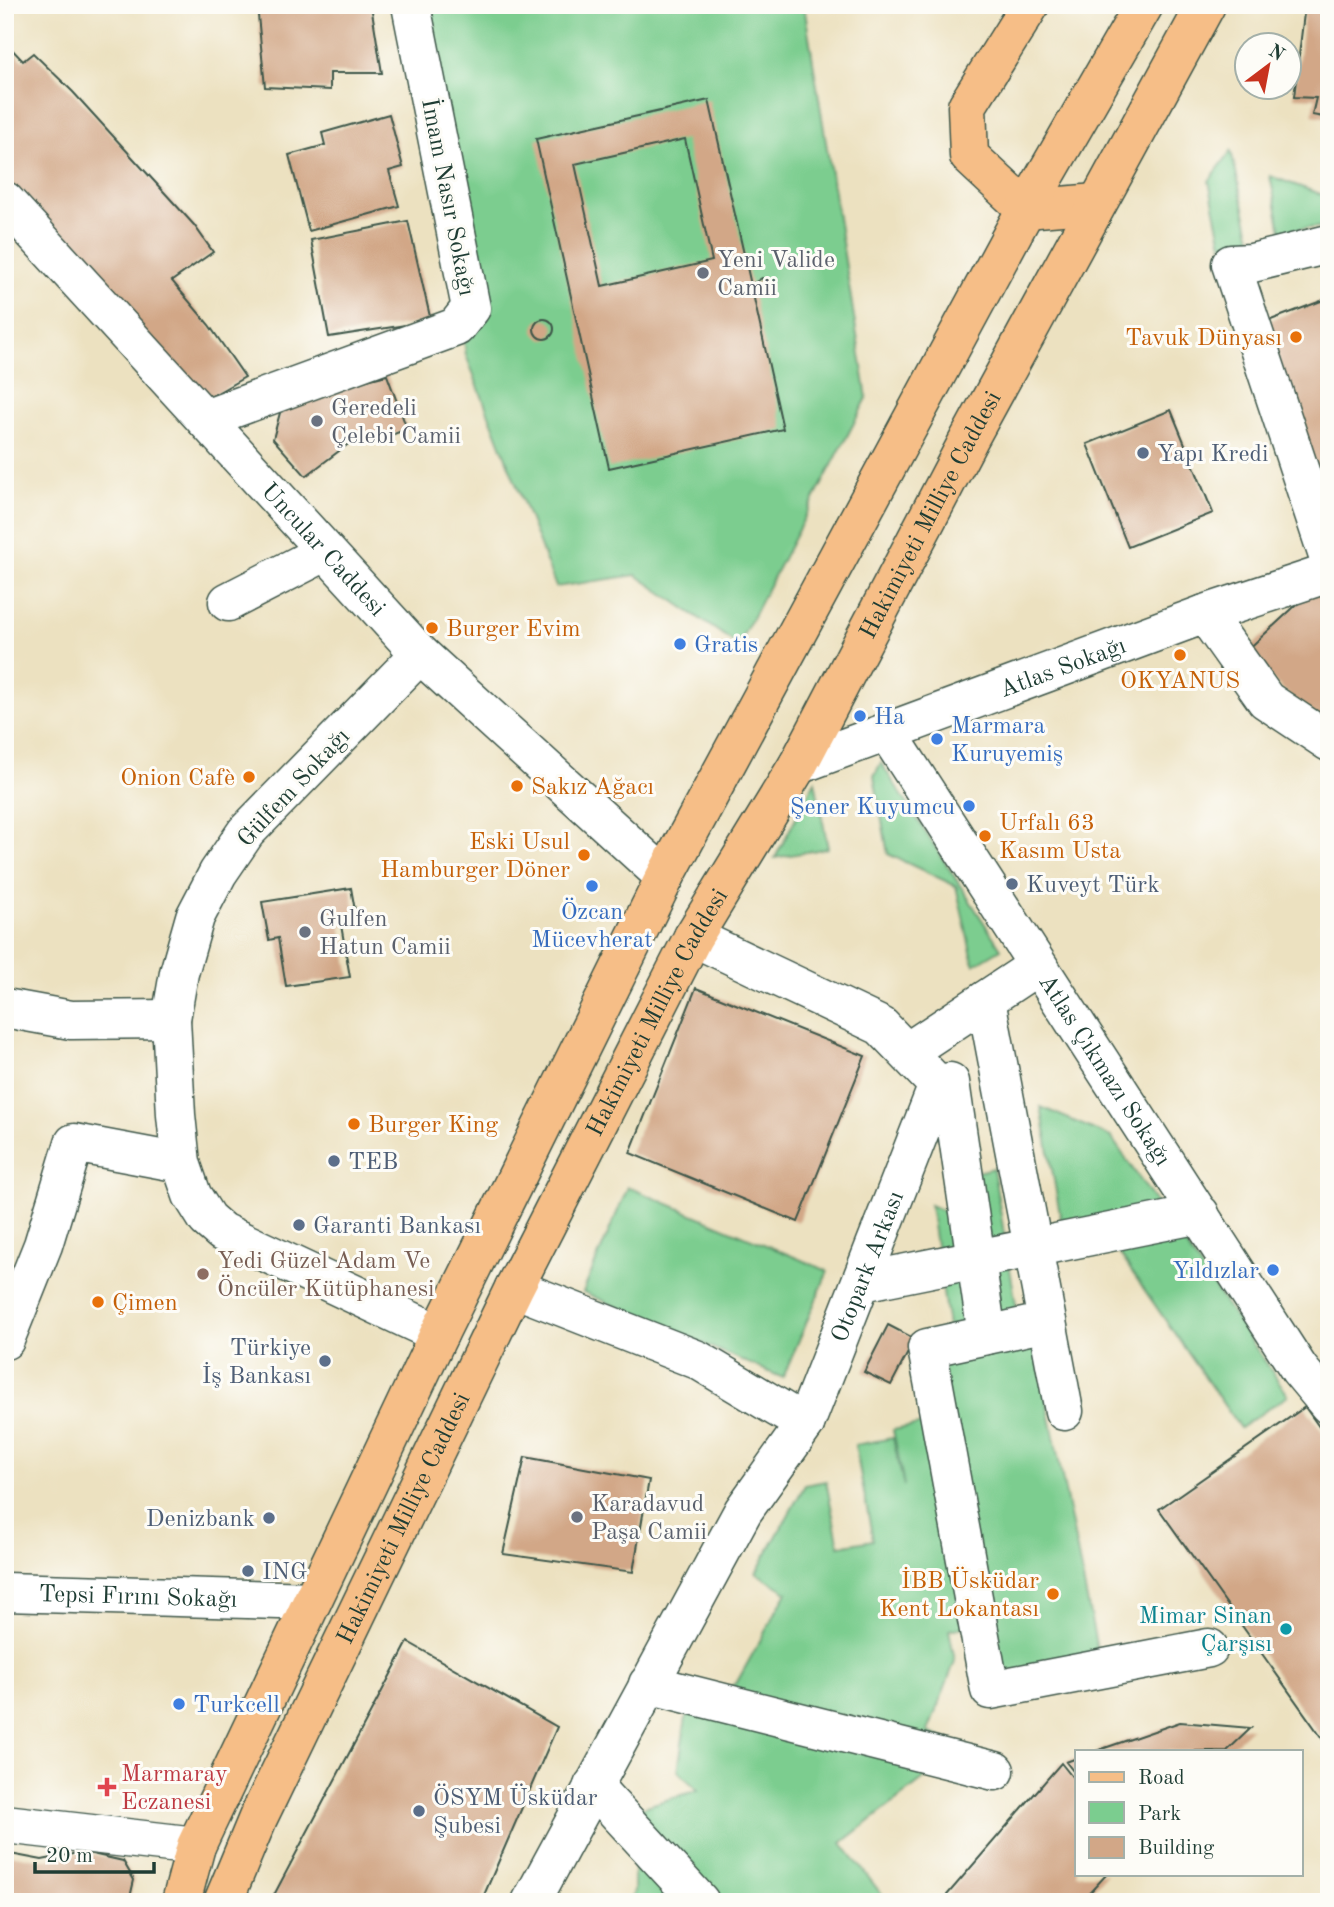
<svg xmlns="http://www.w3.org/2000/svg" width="1334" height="1907" font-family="'Old Standard TT',serif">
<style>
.green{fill:#7bcd8f;stroke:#4d8562;stroke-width:2}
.building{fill:#d2a787;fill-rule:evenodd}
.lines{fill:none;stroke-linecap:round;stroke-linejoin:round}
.street-casing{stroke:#3e5649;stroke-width:41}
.primary-casing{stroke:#3e5649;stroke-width:41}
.street{stroke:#fff;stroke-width:38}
.primary{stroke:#f6be87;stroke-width:38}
.worship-dot{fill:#6b7280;stroke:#fdfcf7;stroke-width:2.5}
.food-dot{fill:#e8710a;stroke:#fdfcf7;stroke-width:2.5}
.service-dot{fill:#5c6f8a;stroke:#fdfcf7;stroke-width:2.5}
.shop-dot{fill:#3f7fe0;stroke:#fdfcf7;stroke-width:2.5}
.education-dot{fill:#8d6e63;stroke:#fdfcf7;stroke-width:2.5}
.culture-dot{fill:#0f9aa8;stroke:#fdfcf7;stroke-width:2.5}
.health-dot{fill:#e0444e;stroke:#fdfcf7;stroke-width:2.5}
.labels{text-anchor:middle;stroke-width:6;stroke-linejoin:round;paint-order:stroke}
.street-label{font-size:24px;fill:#1f3d34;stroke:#fdfcf7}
.worship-label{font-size:24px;fill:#5b616d;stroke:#fdfcf7;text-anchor:start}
.food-label{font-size:24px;fill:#c56008;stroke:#fdfcf7;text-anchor:start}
.service-label{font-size:24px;fill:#4e5e75;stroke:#fdfcf7;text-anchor:start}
.shop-label{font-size:24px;fill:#366cbe;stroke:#fdfcf7;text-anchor:start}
.education-label{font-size:24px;fill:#785e54;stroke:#fdfcf7;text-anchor:start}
.culture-label{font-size:24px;fill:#0d838f;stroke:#fdfcf7;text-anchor:end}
.health-label{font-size:24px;fill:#be3a42;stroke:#fdfcf7;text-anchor:start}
</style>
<rect width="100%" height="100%" fill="#fdfcf7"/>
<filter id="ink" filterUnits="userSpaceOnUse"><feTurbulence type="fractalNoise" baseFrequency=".0143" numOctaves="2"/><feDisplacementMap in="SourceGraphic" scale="14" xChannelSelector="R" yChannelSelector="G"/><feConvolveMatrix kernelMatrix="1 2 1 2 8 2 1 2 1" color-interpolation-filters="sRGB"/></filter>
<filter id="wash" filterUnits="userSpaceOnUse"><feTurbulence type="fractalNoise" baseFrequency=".00686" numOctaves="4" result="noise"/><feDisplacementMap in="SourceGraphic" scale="28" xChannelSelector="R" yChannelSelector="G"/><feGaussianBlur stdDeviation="1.57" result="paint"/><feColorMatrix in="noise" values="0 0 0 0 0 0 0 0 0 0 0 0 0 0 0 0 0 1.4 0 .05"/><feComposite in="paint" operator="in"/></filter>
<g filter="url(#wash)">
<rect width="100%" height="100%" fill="#ece1c0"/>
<g class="green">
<path d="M419 5H804L867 398 738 645 636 575 556 587 466 355Z"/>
<path d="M1231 151 1251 238 1222 244 1209 181Z"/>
<path d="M1270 176 1329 197V226L1281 231Z"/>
<path d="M881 763 1001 949 974 965 956 886 888 854 874 776Z"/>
<path d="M815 781 828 848 775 858Z"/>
<path d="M1041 1107 1111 1137 1288 1395 1240 1428 1110 1240 1066 1248Z"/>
<path d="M993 1168 1019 1322 949 1333 930 1205 950 1214 968 1174Z"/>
<path d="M628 1187 828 1271 783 1378 583 1292Z"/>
<path d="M1033 1333 1101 1669 984 1698 969 1626 949 1630 955 1661 928 1732 965 1747 842 1843 882 1895 879 1902H631L634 1890V1810L698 1790 678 1771 686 1717 737 1682 787 1592 756 1573 805 1485 826 1481 839 1546 873 1540 855 1445 893 1438 904 1486 893 1430 950 1419 936 1352Z"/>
</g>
<g id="blocks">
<g class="building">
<path d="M257 5H371L382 73H330V90L265 87Z"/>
<path d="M1305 5H1329V118L1312 115 1316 98 1294 97Z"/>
<path d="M5 42 23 61 33 53 73 92 194 225 213 252 172 281 209 325 245 377 203 401 5 187Z"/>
<path d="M709 100 751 285 762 278 771 286 765 297 753 294 783 429 609 468 536 139ZM685 139 712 261 602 286 575 164Z"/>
<path d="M389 114 403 167 389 171 399 206 309 231 289 155 325 145 322 133Z"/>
<path d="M408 221 431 321 329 337 311 240Z"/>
<path d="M1329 298V539L1255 326Z"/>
<circle cx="544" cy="329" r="10"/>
<path d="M387 375 407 429 371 443 363 433 306 476 273 439 281 409 335 388Z"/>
<path d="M1171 410 1213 513 1128 547 1087 444Z"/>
<path d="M1329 582V730L1243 654 1318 585Z"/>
<path d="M351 888 357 922 341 925 350 977 286 986 278 938 269 940 262 902Z"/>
<path d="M696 988 865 1056 798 1222 630 1153Z"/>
<path d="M888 1325 915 1339 891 1385 864 1372Z"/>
<path d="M1305 1407 1329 1441V1748L1159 1509Z"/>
<path d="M525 1457 649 1480 633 1572 503 1554Z"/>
<path d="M408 1642 557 1727 481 1902H273L274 1895Z"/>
<path d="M1180 1722 1251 1728 1227 1751H1096Z"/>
<path d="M1077 1758V1776L1066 1762Z"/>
<path d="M1061 1763 1077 1783V1874H1107L1081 1902H941Z"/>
<path d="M83 1852 123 1861 134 1880 129 1902H5V1853L42 1860Z"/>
</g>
</g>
</g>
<g filter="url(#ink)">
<use href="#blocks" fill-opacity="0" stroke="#3e5649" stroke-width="2"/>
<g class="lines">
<defs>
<g id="street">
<path id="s1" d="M5 201 420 654 665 877"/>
<path d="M1329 244 1252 263 1231 264 1329 559"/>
<path d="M205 419 456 327 471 308 411 5"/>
<path d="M228 602 325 552"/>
<path d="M1205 614 1266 700 1329 742"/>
<path d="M420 654 246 832 218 873 195 917 179 973 171 1019 176 1115 181 1163 192 1195 207 1219 222 1232 439 1334"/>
<path id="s2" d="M887 732 1299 1369 1329 1405"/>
<path id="s3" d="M798 765 1205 614 1329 573"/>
<path d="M986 1000 1064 1411"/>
<path d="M5 1008 71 1020 171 1019"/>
<path d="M907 1052 1037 966"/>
<path d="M938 1085 950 1082 987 1335"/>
<path d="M862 1282 1200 1214"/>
<path d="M514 1288 698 1360 805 1424"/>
<path d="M1047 1322 927 1348 990 1690 1209 1648"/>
<path d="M5 1340 43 1245 74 1143 181 1163"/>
<path id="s4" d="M5 1592 312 1601"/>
<path d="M648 1684 995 1771"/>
<path d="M593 1786 700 1902"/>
<path d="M5 1824 196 1846"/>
<path id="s5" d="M531 1902 743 1511 805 1424 938 1085 881 1026 693 937"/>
</g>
<g id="primary">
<path d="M1030 5 967 106 969 156 1026 209 1096 203"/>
<path d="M181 1902 196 1846 439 1334 665 877 1026 209 1144 5"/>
<path id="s6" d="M223 1902 258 1818 514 1288 693 937 798 765 969 439 1206 5"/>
</g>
</defs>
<use href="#street" class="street-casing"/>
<use href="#primary" class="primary-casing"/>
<use href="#street" class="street"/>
<use href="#primary" class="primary"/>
</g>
</g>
<g class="worship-dot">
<circle cx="703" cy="273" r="7"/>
<circle cx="317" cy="421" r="7"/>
<circle cx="305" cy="932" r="7"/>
<circle cx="577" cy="1517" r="7"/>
</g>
<g class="food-dot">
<circle cx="1296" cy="337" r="7"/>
<circle cx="432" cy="628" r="7"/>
<circle cx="1180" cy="655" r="7"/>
<circle cx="249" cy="777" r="7"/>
<circle cx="517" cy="786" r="7"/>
<circle cx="985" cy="836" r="7"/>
<circle cx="584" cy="855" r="7"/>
<circle cx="354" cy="1124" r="7"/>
<circle cx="98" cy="1302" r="7"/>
<circle cx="1053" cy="1594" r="7"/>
</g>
<g class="service-dot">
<circle cx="1143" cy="453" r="7"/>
<circle cx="1012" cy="884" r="7"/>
<circle cx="334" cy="1161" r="7"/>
<circle cx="299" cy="1225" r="7"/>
<circle cx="325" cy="1361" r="7"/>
<circle cx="269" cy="1518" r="7"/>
<circle cx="248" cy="1571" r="7"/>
<circle cx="419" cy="1811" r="7"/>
</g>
<g class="shop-dot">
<circle cx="680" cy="644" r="7"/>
<circle cx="860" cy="716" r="7"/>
<circle cx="937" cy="739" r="7"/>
<circle cx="969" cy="806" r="7"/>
<circle cx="592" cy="886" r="7"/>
<circle cx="1273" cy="1270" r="7"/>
<circle cx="179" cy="1704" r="7"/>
</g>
<circle class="education-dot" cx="203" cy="1274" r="7"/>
<circle class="culture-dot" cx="1286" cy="1629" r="7"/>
<path class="health-dot" d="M103.5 1776.5h7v7h7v7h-7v7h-7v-7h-7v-7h7z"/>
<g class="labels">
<g class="street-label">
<text transform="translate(449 197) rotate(79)" y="8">İmam Nasır Sokağı</text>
<text dy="8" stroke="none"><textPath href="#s6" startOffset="1558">Hakimiyeti Milliye Caddesi</textPath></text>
<text dy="8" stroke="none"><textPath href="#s1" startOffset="472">Uncular Caddesi</textPath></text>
<text dy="8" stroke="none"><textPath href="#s3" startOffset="282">Atlas Sokağı</textPath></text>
<text transform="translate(293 787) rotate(-47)" y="8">Gülfem Sokağı</text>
<text dy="8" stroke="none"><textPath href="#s6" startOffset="990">Hakimiyeti Milliye Caddesi</textPath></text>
<text dy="8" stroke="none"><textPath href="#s2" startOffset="402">Atlas Çıkmazı Sokağı</textPath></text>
<text dy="8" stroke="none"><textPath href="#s5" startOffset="721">Otopark Arkası</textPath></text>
<text dy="8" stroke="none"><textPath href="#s6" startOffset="424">Hakimiyeti Milliye Caddesi</textPath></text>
<text dy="8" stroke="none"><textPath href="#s4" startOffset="133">Tepsi Fırını Sokağı</textPath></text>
</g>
<g class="worship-label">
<text x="717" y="267">Yeni Valide<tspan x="717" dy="28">Camii</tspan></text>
<text x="331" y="415">Geredeli<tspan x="331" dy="28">Çelebi Camii</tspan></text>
<text x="319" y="926">Gulfen<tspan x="319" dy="28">Hatun Camii</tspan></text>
<text x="591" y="1511">Karadavud<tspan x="591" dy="28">Paşa Camii</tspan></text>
</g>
<g class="food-label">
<text x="1282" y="345" text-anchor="end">Tavuk Dünyası</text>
<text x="446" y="636">Burger Evim</text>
<text x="1180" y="688" text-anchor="middle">OKYANUS</text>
<text x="235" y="785" text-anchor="end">Onion Cafè</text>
<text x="531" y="794">Sakız Ağacı</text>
<text x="999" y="830">Urfalı 63<tspan x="999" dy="28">Kasım Usta</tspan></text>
<text x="570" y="849" text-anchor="end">Eski Usul<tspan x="570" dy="28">Hamburger Döner</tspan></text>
<text x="368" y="1132">Burger King</text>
<text x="112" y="1310">Çimen</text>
<text x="1039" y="1588" text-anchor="end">İBB Üsküdar<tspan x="1039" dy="28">Kent Lokantası</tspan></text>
</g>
<g class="service-label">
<text x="1157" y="461">Yapı Kredi</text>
<text x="1026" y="892">Kuveyt Türk</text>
<text x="348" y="1169">TEB</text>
<text x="313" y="1233">Garanti Bankası</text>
<text x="311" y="1355" text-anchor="end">Türkiye<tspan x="311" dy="28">İş Bankası</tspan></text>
<text x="255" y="1526" text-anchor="end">Denizbank</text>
<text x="262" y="1579">ING</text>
<text x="433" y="1805">ÖSYM Üsküdar<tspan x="433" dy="28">Şubesi</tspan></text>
</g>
<g class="shop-label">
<text x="694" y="652">Gratis</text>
<text x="874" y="724">Ha</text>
<text x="951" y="733">Marmara<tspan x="951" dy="28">Kuruyemiş</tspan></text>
<text x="955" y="814" text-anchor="end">Şener Kuyumcu</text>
<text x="592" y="919" text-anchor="middle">Özcan<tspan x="592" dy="28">Mücevherat</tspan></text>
<text x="1259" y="1278" text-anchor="end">Yıldızlar</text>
<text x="193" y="1712">Turkcell</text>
</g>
<g class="education-label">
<text x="217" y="1268">Yedi Güzel Adam Ve<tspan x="217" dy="28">Öncüler Kütüphanesi</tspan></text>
</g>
<g class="culture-label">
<text x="1272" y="1623">Mimar Sinan<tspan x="1272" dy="28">Çarşısı</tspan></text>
</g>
<g class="health-label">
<text x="121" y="1781">Marmaray<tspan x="121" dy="28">Eczanesi</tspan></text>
</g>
</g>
<rect width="1334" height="1907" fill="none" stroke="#fdfcf7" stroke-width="28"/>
<rect x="1075" y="1750" width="228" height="126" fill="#fdfcf7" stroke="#a4b0a9" stroke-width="2"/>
<rect x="1089" y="1772" width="35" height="10" fill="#f6be87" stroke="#a4b0a9" stroke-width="2"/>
<text x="1138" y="1784" font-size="21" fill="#1f3d34">Road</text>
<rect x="1089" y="1802" width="35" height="21" fill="#7bcd8f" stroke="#a4b0a9" stroke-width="2"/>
<text x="1138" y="1820" font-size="21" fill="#1f3d34">Park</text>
<rect x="1089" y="1837" width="35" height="21" fill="#d2a787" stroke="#a4b0a9" stroke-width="2"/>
<text x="1138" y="1854" font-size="21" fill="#1f3d34">Building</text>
<g transform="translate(1268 66) rotate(32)"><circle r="33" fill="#fdfcf7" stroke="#a4b0a9" stroke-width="2"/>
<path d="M0-5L12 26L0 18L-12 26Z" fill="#c8321e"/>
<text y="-10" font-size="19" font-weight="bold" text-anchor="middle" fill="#1f3d34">N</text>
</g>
<path d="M35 1862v10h119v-10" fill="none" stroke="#1f3d34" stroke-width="3.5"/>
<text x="46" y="1862" font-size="21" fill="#1f3d34" stroke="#fdfcf7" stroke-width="5" paint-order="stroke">20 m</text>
</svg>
